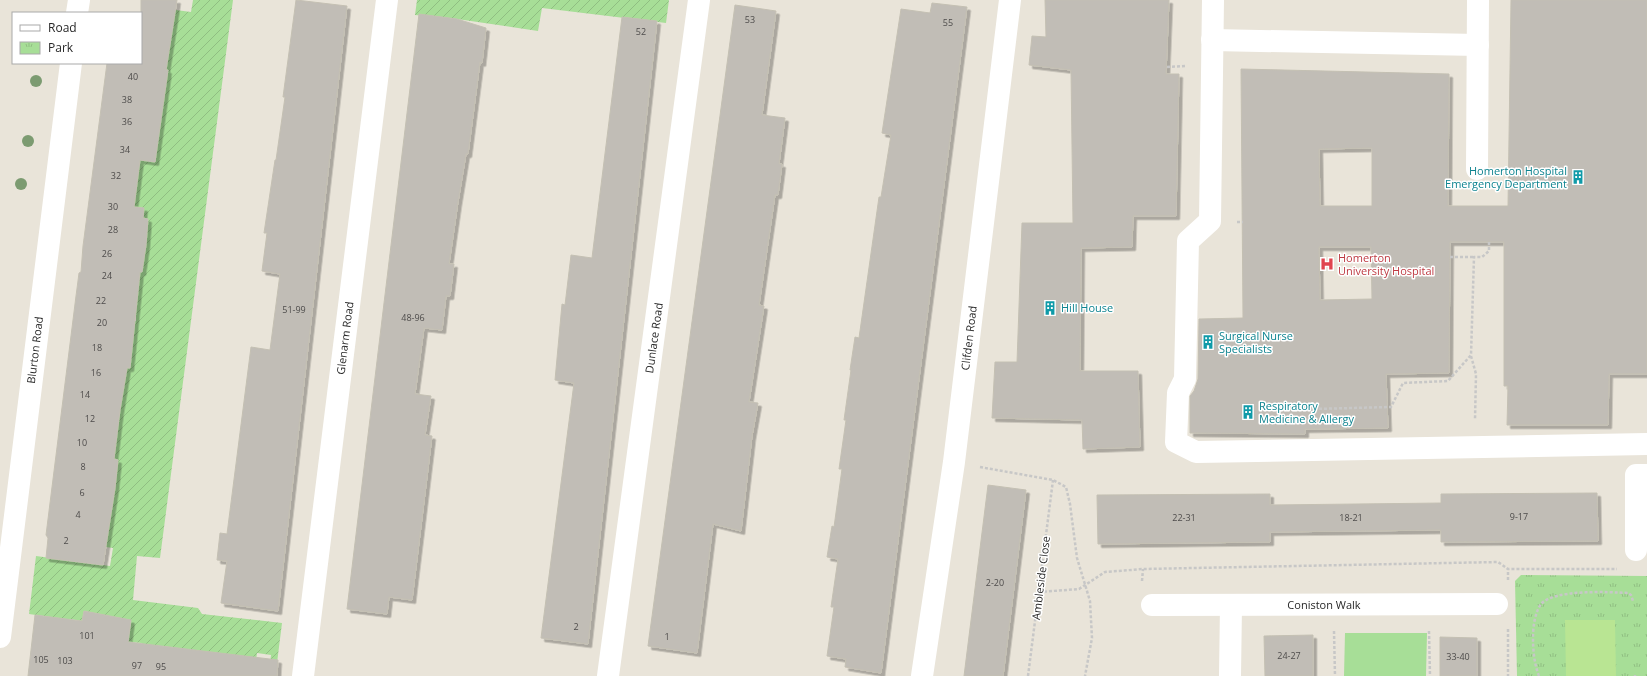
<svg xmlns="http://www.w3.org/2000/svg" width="1647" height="676" font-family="'Open Sans',sans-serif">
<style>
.grass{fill:#a7de97}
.park{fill:url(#park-tufts)}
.garden{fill:url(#garden-furrows)}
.pitch{fill:#b9e593}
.building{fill:#c1bdb6;stroke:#c4c0b3;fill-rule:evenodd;filter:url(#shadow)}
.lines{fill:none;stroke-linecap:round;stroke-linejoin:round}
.path{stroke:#c7c7c7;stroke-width:2.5;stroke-dasharray:3 2;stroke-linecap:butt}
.minor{stroke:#fff;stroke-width:22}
.tree{fill:#7c9b71}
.labels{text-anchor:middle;stroke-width:3;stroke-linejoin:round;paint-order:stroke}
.number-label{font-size:9px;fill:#4e4c4b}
.culture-label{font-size:11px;fill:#0d838f;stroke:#fff;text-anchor:start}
.health-label{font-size:11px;fill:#be3a42;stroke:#fff;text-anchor:start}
.street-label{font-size:11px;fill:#272727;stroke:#fff}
</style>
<defs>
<pattern id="park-tufts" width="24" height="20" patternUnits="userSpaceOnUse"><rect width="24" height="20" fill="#a7de97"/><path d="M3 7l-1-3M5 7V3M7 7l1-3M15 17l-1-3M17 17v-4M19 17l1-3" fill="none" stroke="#90be82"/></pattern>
<pattern id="garden-furrows" width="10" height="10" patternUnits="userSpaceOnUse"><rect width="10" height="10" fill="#a7de97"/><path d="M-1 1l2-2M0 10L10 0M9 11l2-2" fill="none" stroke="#90be82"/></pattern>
<filter id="shadow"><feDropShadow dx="3.5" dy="3.5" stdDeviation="0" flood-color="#0004"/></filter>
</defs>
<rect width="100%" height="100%" fill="#e9e4d9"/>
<path class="grass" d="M1345 633H1427L1426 676H1344Z"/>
<path class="park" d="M1521 575 1647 576V676H1517L1515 581Z"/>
<g class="garden">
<path d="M193 0H233L160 558 137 556 133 600 198 608 202 614 282 623 276 671 269 670 271 655 257 653 255 668C224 660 193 649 161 646L160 657 141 655 142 643 128 642 131 621 84 611 82 621 69 619 66 646 46 643 50 617 29 614 36 556 110 566 113 548 84 544 112 509 118 460 114 459 99 423 118 426 125 368H130L131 321H136V316L132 315 136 271 142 272 148 219 143 218 144 208 127 206 133 159 155 162 156 158 151 157 167 70 163 69 168 27 173 28V24L153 7 191 12Z"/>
<path d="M417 0H669L666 23 542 8 538 31 457 19 415 15Z"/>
</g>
<path class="pitch" d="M1565 620H1615L1616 676H1566Z"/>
<g class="building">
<path d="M141 0H177L166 70H168L155 162 140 160 134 207 144 208 143 218 148 219 146 245 142 272H140L130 368H127L120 410 114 459 118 460 115 488 103 565 46 558 48 538 46 535 76 296 79 273 81 272 83 246 107 63H141Z"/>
<path d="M296 0 347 6 278 611 221 603 227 561 217 560 220 533 227 534 251 347 270 350 280 274 262 271 267 233H264L275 160H276L285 97H283Z"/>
<path d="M1045 0H1169L1166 74H1179L1176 216H1133L1132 247 1081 248 1080 371H1138L1140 447 1083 449 1082 420 992 418 995 362H1017L1022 223H1073L1071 70 1029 65 1032 36 1046 37Z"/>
<path d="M1511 0H1647V374H1609L1608 425H1507L1508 386H1504V242H1450L1449 373 1386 374 1388 428 1305 429V434L1190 433V396L1194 391 1198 379 1199 319 1243 318 1241 69 1449 74 1448 206H1508ZM1372 148V206H1320L1319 149ZM1319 247H1371L1372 299 1320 300Z"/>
<path d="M932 3 967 7 881 673 845 667 846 659 827 656 834 607H831L838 559 827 557 832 526 834 527 842 469H839L846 420H844L851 370H850L855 337 859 338 879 197H881L891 135 882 133 901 9 930 13Z"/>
<path d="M735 5 776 11 762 115 785 118 779 164H782L778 195H775L759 305 764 306 749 402 758 403 752 436 741 531 713 524 697 653 648 646Z"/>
<path d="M419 14 457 19 486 28 482 63 480 62 468 154H466L458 202 449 264H454L450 296H446L442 330 424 328 415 394 431 396 425 435 432 436 412 600 389 597 387 614 347 609Z"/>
<path d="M622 17 657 21 588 644 541 638 574 383 555 380 562 304 565 305 571 255 592 258Z"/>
<path d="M988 485 1026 490 1003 676H964Z"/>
<path d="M1597 493 1598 541 1441 542V530L1270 532V542L1098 544 1097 495 1270 494V505L1441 503V494Z"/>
<path d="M84 611 131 620 128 642 278 660 277 676H28L35 615 82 621Z"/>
<path d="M1313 635V676H1265L1264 636Z"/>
<path d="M1440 637 1477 638V676H1440Z"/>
</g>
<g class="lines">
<g class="path">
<path d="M1167 67 1186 66"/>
<path d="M1237 222H1243"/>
<path d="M1450 257H1474"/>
<path d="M1471 356 1476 374 1475 420"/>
<path d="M1313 423V409L1391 407 1403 383 1448 381 1471 355 1474 257H1482L1489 251V242"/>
<path d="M980 467 1053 480 1066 487 1070 504 1077 558 1090 601 1092 638 1085 676"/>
<path d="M1508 580V569"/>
<path d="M1142 581 1143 569"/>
<path d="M1039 592 1079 589 1105 572 1143 569 1498 562 1508 569H1617"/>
<path d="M1508 629V676"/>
<path d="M1334 631 1335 676"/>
<path d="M1429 631 1430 676"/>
<path d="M1028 676 1053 480"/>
<path d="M1539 676C1534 663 1533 650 1533 637 1533 627 1535 612 1541 604 1554 589 1609 592 1628 593L1631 595 1633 601"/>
<path d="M1635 676V675"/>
</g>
<g class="minor">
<path d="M1213 0 1210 221 1188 241 1185 379 1178 393 1176 442 1196 452 1647 444"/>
<path d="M77 13 79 0"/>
<path d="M1212 40 1478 45"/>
<path d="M1477 169 1478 0"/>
<path d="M1636 550V475H1647"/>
<path d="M1152 605 1497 604"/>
<path d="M0 637 71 63"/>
<path d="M303 676 387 0"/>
<path d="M608 676 699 0"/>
<path d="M922 676 954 462 1010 0"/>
<path d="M1230 676 1231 605"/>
</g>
</g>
<g class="tree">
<circle cx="36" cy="81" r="6"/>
<circle cx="28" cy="141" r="6"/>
<circle cx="21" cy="184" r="6"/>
</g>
<defs>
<symbol id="building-bare" viewBox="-9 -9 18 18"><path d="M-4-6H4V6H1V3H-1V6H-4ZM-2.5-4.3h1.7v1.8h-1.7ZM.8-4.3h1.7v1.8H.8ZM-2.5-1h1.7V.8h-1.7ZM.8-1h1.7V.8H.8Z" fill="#0f9aa8" stroke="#fff" stroke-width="2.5" paint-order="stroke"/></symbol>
<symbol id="hospital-bare" viewBox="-9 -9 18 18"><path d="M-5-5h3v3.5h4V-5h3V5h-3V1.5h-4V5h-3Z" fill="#e0444e" stroke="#fff" stroke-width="2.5" paint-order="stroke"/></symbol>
</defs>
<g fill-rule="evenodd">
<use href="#building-bare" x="1568" y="167" width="20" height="20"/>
<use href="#hospital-bare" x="1317" y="254" width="20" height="20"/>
<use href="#building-bare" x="1040" y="298" width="20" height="20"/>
<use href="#building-bare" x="1198" y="332" width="20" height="20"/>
<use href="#building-bare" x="1238" y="402" width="20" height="20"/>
</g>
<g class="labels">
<g class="number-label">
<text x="750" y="23">53</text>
<text x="948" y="26">55</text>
<text x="641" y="35">52</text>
<text x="133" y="80">40</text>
<text x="127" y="103">38</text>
<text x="127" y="125">36</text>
<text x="125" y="153">34</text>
<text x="116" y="179">32</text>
<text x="113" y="210">30</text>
<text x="113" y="233">28</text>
<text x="107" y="257">26</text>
<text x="107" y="279">24</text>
<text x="101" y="304">22</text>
<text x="294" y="313">51-99</text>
<text x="413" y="321">48-96</text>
<text x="102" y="326">20</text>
<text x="97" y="351">18</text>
<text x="96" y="376">16</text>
<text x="85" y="398">14</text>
<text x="90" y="422">12</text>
<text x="82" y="446">10</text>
<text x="83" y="470">8</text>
<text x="82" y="496">6</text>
<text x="78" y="518">4</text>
<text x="1519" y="520">9-17</text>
<text x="1184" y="521">22-31</text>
<text x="1351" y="521">18-21</text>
<text x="66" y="544">2</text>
<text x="995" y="586">2-20</text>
<text x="576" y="630">2</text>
<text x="87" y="639">101</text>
<text x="667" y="640">1</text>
<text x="1289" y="659">24-27</text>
<text x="1458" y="660">33-40</text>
<text x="41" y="663">105</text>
<text x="65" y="664">103</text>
<text x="137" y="669">97</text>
<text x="161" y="670">95</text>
</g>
<g class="culture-label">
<text x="1567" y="175" text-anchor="end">Homerton Hospital<tspan x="1567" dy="13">Emergency Department</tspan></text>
<text x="1061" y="312">Hill House</text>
<text x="1219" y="340">Surgical Nurse<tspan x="1219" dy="13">Specialists</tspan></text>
<text x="1259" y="410">Respiratory<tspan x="1259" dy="13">Medicine &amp; Allergy</tspan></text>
</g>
<g class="health-label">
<text x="1338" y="262">Homerton<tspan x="1338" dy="13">University Hospital</tspan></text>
</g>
<g class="street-label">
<text transform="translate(345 338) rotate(-83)" y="4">Glenarm Road</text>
<text transform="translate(654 338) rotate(-82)" y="4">Dunlace Road</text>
<text transform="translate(969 338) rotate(-83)" y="4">Clifden Road</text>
<text transform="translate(35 350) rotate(-83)" y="4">Blurton Road</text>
<text transform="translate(1041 578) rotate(-83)" y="4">Ambleside Close</text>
<text x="1324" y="609">Coniston Walk</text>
</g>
</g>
<rect x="12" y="12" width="130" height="52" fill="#ffffff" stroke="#a9a9a9"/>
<rect x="20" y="25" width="20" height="6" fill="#ffffff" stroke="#a9a9a9"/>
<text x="48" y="32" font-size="12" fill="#272727">Road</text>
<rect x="20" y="42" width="20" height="12" fill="url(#park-tufts)" stroke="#a9a9a9"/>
<text x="48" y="52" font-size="12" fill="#272727">Park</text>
</svg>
